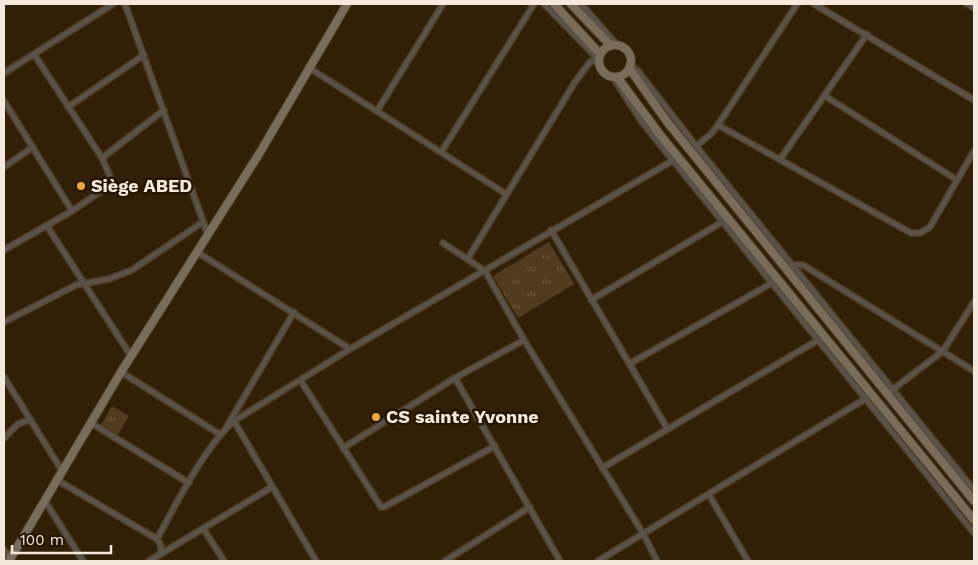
<svg xmlns="http://www.w3.org/2000/svg" width="978" height="565" font-family="'Work Sans',sans-serif">
<style>
.grass{fill:url(#grass-tufts)}
.lines{fill:none;stroke-linecap:round;stroke-linejoin:round}
.street-casing{stroke:#4c3b25;stroke-width:8}
.secondary-casing{stroke:#4c3b25;stroke-width:10}
.street{stroke:#5b5247;stroke-width:5}
.secondary{stroke:#7a6c5b;stroke-width:8}
.poi-dot{fill:#f0a63e;stroke:#261500;stroke-width:2}
.labels{text-anchor:middle;stroke-width:5;stroke-linejoin:round;paint-order:stroke}
.poi-label{font-size:18px;font-weight:bold;fill:#f5e9db;stroke:#261500;text-anchor:start}
</style>
<defs>
<pattern id="grass-tufts" width="24" height="20" patternUnits="userSpaceOnUse" patternTransform="scale(1.25)"><rect width="24" height="20" fill="#513b1f"/><path d="M3 7l-1-3M5 7V3M7 7l1-3M15 17l-1-3M17 17v-4M19 17l1-3" fill="none" stroke="#6b573f"/></pattern>
</defs>
<rect width="100%" height="100%" fill="#311f07"/>
<g class="grass">
<path d="M549 242 574 284 518 318 493 276Z"/>
<path d="M112 406 129 416 118 435 101 425Z"/>
</g>
<g class="lines">
<defs>
<g id="street">
<path d="M125 4 208 235"/>
<path d="M544 4 598 59"/>
<path d="M581 4 616 44"/>
<path d="M814 4 974 100"/>
<path d="M967 4 974 8"/>
<path d="M630 65 638 71 696 146 974 490"/>
<path d="M308 67 506 194"/>
<path d="M4 73 113 4"/>
<path d="M613 77 641 121 974 533"/>
<path d="M825 96 957 180"/>
<path d="M4 101 72 211"/>
<path d="M68 107 144 55"/>
<path d="M377 111 443 4"/>
<path d="M718 125 911 233H920L930 227 974 151"/>
<path d="M696 146 711 134 718 125 797 4"/>
<path d="M442 151 534 4"/>
<path d="M102 158 164 110"/>
<path d="M781 158 867 34"/>
<path d="M4 167 33 147"/>
<path d="M47 226 131 356"/>
<path d="M551 230 667 428"/>
<path d="M443 243 485 271 524 340 644 535 657 561"/>
<path d="M4 250 72 211 113 183 102 158 34 54"/>
<path d="M197 252 350 349"/>
<path d="M468 258 575 82 590 62 598 59"/>
<path d="M793 265H803L974 371"/>
<path d="M591 300 722 222"/>
<path d="M4 322 76 285 109 279 132 270 203 222"/>
<path d="M629 364 772 283"/>
<path d="M121 372 221 435"/>
<path d="M4 377 62 471"/>
<path d="M455 378 560 561"/>
<path d="M301 381 381 507H384L495 446"/>
<path d="M892 390 943 351 974 302"/>
<path d="M234 421 316 561"/>
<path d="M91 423 189 483"/>
<path d="M227 426 294 312"/>
<path d="M4 438 18 424 29 420"/>
<path d="M343 448 455 378 524 340"/>
<path d="M602 468 818 340"/>
<path d="M57 480 157 539 161 546V554"/>
<path d="M709 495 748 561"/>
<path d="M45 501 83 561"/>
<path d="M203 528 224 561"/>
<path d="M157 539C176 504 205 446 234 421L350 349 672 161"/>
<path d="M4 550 11 558"/>
<path d="M149 561 272 487"/>
<path d="M445 561 530 507"/>
<path d="M598 561 865 399"/>
</g>
<g id="secondary">
<path d="M554 4 600 54"/>
<path d="M571 4 610 45"/>
<circle cx="615" cy="61" r="16"/>
<path d="M629 68 668 123 974 501"/>
<path d="M617 77 661 136 974 520"/>
<path d="M9 561 121 372 259 154 347 4"/>
</g>
</defs>
<use href="#street" class="street-casing"/>
<use href="#secondary" class="secondary-casing"/>
<use href="#street" class="street"/>
<use href="#secondary" class="secondary"/>
</g>
<g class="poi-dot">
<circle cx="81" cy="186" r="5"/>
<circle cx="376" cy="417" r="5"/>
</g>
<g class="labels">
<g class="poi-label">
<text x="91" y="192">Siège ABED</text>
<text x="386" y="423">CS sainte Yvonne</text>
</g>
</g>
<rect width="978" height="565" fill="none" stroke="#f5e9db" stroke-width="10"/>
<path d="M12 545v8h99v-8" fill="none" stroke="#f5e9db" stroke-width="2.5"/>
<text x="20" y="545" font-size="15" fill="#f5e9db" stroke="#261500" stroke-width="4" paint-order="stroke">100 m</text>
</svg>
